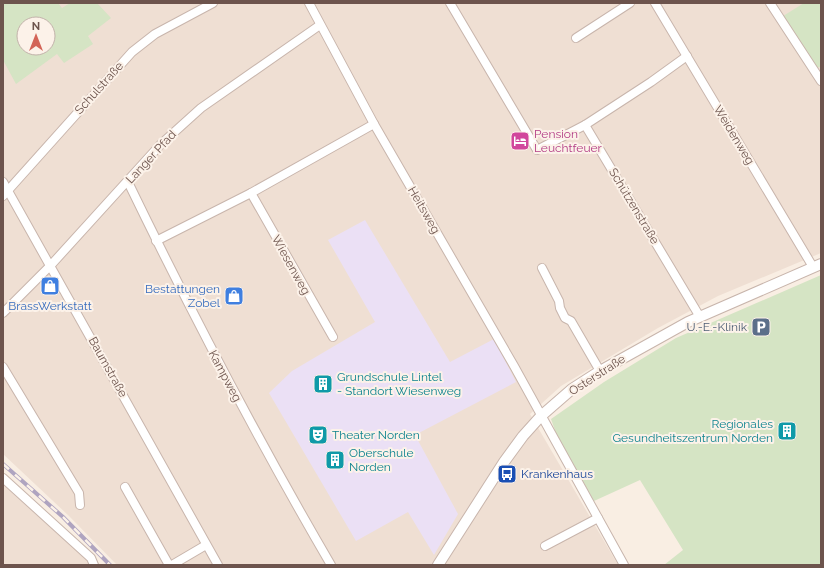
<svg xmlns="http://www.w3.org/2000/svg" width="824" height="568" font-family="Raleway,sans-serif">
<style>
.residential{fill:#efdfd3;fill-rule:evenodd}
.education{fill:#ebe0f5}
.green{fill:#d5e4c4;fill-rule:evenodd}
.lines{fill:none;stroke-linecap:round;stroke-linejoin:round}
.minor-casing{stroke:#c8b5ac;stroke-width:10}
.tertiary-casing{stroke:#c8b5ac;stroke-width:12}
.minor{stroke:#fff;stroke-width:8}
.tertiary{stroke:#fff;stroke-width:10}
.rail-casing{stroke:#afa4c0;stroke-width:4}
.rail{stroke:#fcf2e9;stroke-width:2.5;stroke-dasharray:8;stroke-linecap:butt}
.labels{text-anchor:middle;stroke-width:4;stroke-linejoin:round;paint-order:stroke}
.street-label{font-size:12px;fill:#6d544d;stroke:#fcf2e9}
.hotel-label{font-size:12px;fill:#b23c85;stroke:#fcf2e9;text-anchor:start}
.shop-label{font-size:12px;fill:#366cbe;stroke:#fcf2e9;text-anchor:end}
.service-label{font-size:12px;fill:#4e5e75;stroke:#fcf2e9;text-anchor:end}
.culture-label{font-size:12px;fill:#0d838f;stroke:#fcf2e9;text-anchor:start}
.transit-label{font-size:12px;fill:#164399;stroke:#fcf2e9;text-anchor:start}
</style>
<rect width="100%" height="100%" fill="#f9eee3"/>
<g class="residential">
<path d="M3 3H821V253L718 296 658 328 561 386 530 414 618 565H117L69 516 3 454ZM24 24H48V48H24Z"/>
<path d="M3 483 89 561 90 565H3Z"/>
</g>
<path class="education" d="M365 220 450 362 494 339 516 382 415 435 458 514 434 555 408 512 356 541 269 393 292 371 375 322 328 240Z"/>
<g class="green">
<path d="M3 3H58L62 8 70 3H97L111 18 88 36 93 44 64 63 57 54 16 84 3 60ZM24 24H48V48H24Z"/>
<path d="M804 3H821V66L814 70 780 18Z"/>
<path d="M821 275V565H664L683 550 640 480 594 501 557 436 551 419 604 382 676 338Z"/>
</g>
<g class="lines">
<defs>
<g id="minor">
<path d="M309 3 374 124 514 366 624 565"/>
<path d="M450 3 537 150 585 125 700 317"/>
<path d="M655 3 813 267"/>
<path d="M770 3 821 81"/>
<path d="M576 38 630 3"/>
<path d="M585 125 651 82 687 56"/>
<path d="M3 182 218 565"/>
<path d="M128 182C191 312 258 440 331 565"/>
<path d="M251 193 333 337"/>
<path d="M3 196 132 52 155 34 213 3"/>
<path d="M156 241 251 193 374 124"/>
<path d="M542 268 559 301 560 308 565 318 571 321 600 371"/>
<path d="M3 313 51 265 160 145 201 108 320 25"/>
<path d="M3 367 79 493 80 505"/>
<path d="M3 478 91 558 94 565"/>
<path d="M125 487 169 565"/>
<path d="M545 546 598 518"/>
<path d="M172 565 206 545"/>
</g>
<path id="tertiary" d="M438 565 504 462 523 436 541 416 572 389 600 371 688 322 821 264"/>
</defs>
<use href="#minor" class="minor-casing"/>
<use href="#tertiary" class="tertiary-casing"/>
<use href="#minor" class="minor"/>
<use href="#tertiary" class="tertiary"/>
<defs>
<path id="rail" d="M3 464 63 517 110 565"/>
</defs>
<use href="#rail" class="rail-casing"/>
<use href="#rail" class="rail"/>
</g>
<defs>
<symbol id="hotel-square" viewBox="-11 -11 22 22"><rect x="-9" y="-9" width="18" height="18" rx="4" fill="#d1479c" stroke="#fcf2e9"/><path d="M-6-4.5h1.5V1H6V5H4.5V3h-9V5H-6ZM-4 0a1.8 1.8 0 1 1 3.6 0ZM.5 0V-2.5h3Q6-2.5 6 0Z" fill="#fff"/></symbol>
<symbol id="shop-square" viewBox="-11 -11 22 22"><rect x="-9" y="-9" width="18" height="18" rx="4" fill="#3f7fe0" stroke="#fcf2e9"/><path d="M-5-2.5h2.3a2.7 3.5 0 0 1 5.4 0H5L5.5 6h-11ZM-1.5-2.5h3a1.5 2.3 0 0 0-3 0Z" fill="#fff"/></symbol>
<symbol id="parking-square" viewBox="-11 -11 22 22"><rect x="-9" y="-9" width="18" height="18" rx="4" fill="#5c6f8a" stroke="#fcf2e9"/><path d="M-3.5-5.5H1a3.5 3.5 0 0 1 0 7H-1V5.5H-3.5ZM-1-3.4V-.6H.8a1.4 1.4 0 0 0 0-2.8Z" fill="#fff"/></symbol>
<symbol id="building-square" viewBox="-11 -11 22 22"><rect x="-9" y="-9" width="18" height="18" rx="4" fill="#0f9aa8" stroke="#fcf2e9"/><path d="M-4-6H4V6H1V3H-1V6H-4ZM-2.5-4.3h1.7v1.8h-1.7ZM.8-4.3h1.7v1.8H.8ZM-2.5-1h1.7V.8h-1.7ZM.8-1h1.7V.8H.8Z" fill="#fff"/></symbol>
<symbol id="theatre-square" viewBox="-11 -11 22 22"><rect x="-9" y="-9" width="18" height="18" rx="4" fill="#0f9aa8" stroke="#fcf2e9"/><path d="M-5-5.5Q0-4 5-5.5V0Q5 5 0 6Q-5 5-5 0ZM-3.3-2.5H-1v1.5H-3.3ZM1-2.5H3.3v1.5H1ZM-2.8 1Q0 5.5 2.8 1Z" fill="#fff"/></symbol>
<symbol id="bus-square" viewBox="-11 -11 22 22"><rect x="-9" y="-9" width="18" height="18" rx="4" fill="#1a4fb4" stroke="#fcf2e9"/><path d="M-5-6H5V4H4V6H2V4H-2V6H-4V4H-5ZM-3.5-4V0h7V-4ZM-3.5 1.2v1.5H-2V1.2ZM2 1.2v1.5H3.5V1.2Z" fill="#fff"/></symbol>
</defs>
<g fill-rule="evenodd">
<use href="#hotel-square" x="509" y="130" width="22" height="22"/>
<use href="#shop-square" x="39" y="275" width="22" height="22"/>
<use href="#shop-square" x="223" y="285" width="22" height="22"/>
<use href="#parking-square" x="750" y="316" width="22" height="22"/>
<use href="#building-square" x="312" y="373" width="22" height="22"/>
<use href="#building-square" x="776" y="420" width="22" height="22"/>
<use href="#theatre-square" x="307" y="424" width="22" height="22"/>
<use href="#building-square" x="324" y="449" width="22" height="22"/>
<use href="#bus-square" x="496" y="463" width="22" height="22"/>
</g>
<g class="labels">
<g class="street-label">
<text transform="translate(99 88) rotate(-48)" y="4">Schulstraße</text>
<text transform="translate(734 135) rotate(59)" y="4">Weidenweg</text>
<text transform="translate(151 157) rotate(-47)" y="4">Langer Pfad</text>
<text transform="translate(634 206) rotate(59)" y="4">Schützenstraße</text>
<text transform="translate(424 210) rotate(60)" y="4">Heitsweg</text>
<text transform="translate(291 265) rotate(61)" y="4">Wiesenweg</text>
<text transform="translate(108 367) rotate(61)" y="4">Baumstraße</text>
<text transform="translate(597 375) rotate(-33)" y="4">Osterstraße</text>
<text transform="translate(225 376) rotate(62)" y="4">Kampweg</text>
</g>
<g class="hotel-label">
<text x="534" y="138">Pension<tspan x="534" dy="14">Leuchtfeuer</tspan></text>
</g>
<g class="shop-label">
<text x="220" y="293">Bestattungen<tspan x="220" dy="14">Zobel</tspan></text>
<text x="50" y="310" text-anchor="middle">BrassWerkstatt</text>
</g>
<g class="service-label">
<text x="747" y="331">U.-E.-Klinik</text>
</g>
<g class="culture-label">
<text x="337" y="381">Grundschule Lintel<tspan x="337" dy="14">- Standort Wiesenweg</tspan></text>
<text x="773" y="428" text-anchor="end">Regionales<tspan x="773" dy="14">Gesundheitszentrum Norden</tspan></text>
<text x="332" y="439">Theater Norden</text>
<text x="349" y="457">Oberschule<tspan x="349" dy="14">Norden</tspan></text>
</g>
<g class="transit-label">
<text x="521" y="478">Krankenhaus</text>
</g>
</g>
<rect width="824" height="568" fill="none" stroke="#6d544d" stroke-width="8"/>
<g transform="translate(36 36)"><circle r="19" fill="#fcf2e9" stroke="#c3b3ab"/>
<path d="M0-3L7 15L0 10L-7 15Z" fill="#d36457"/>
<text y="-6" font-size="11" font-weight="bold" text-anchor="middle" fill="#6d544d">N</text>
</g>
</svg>
